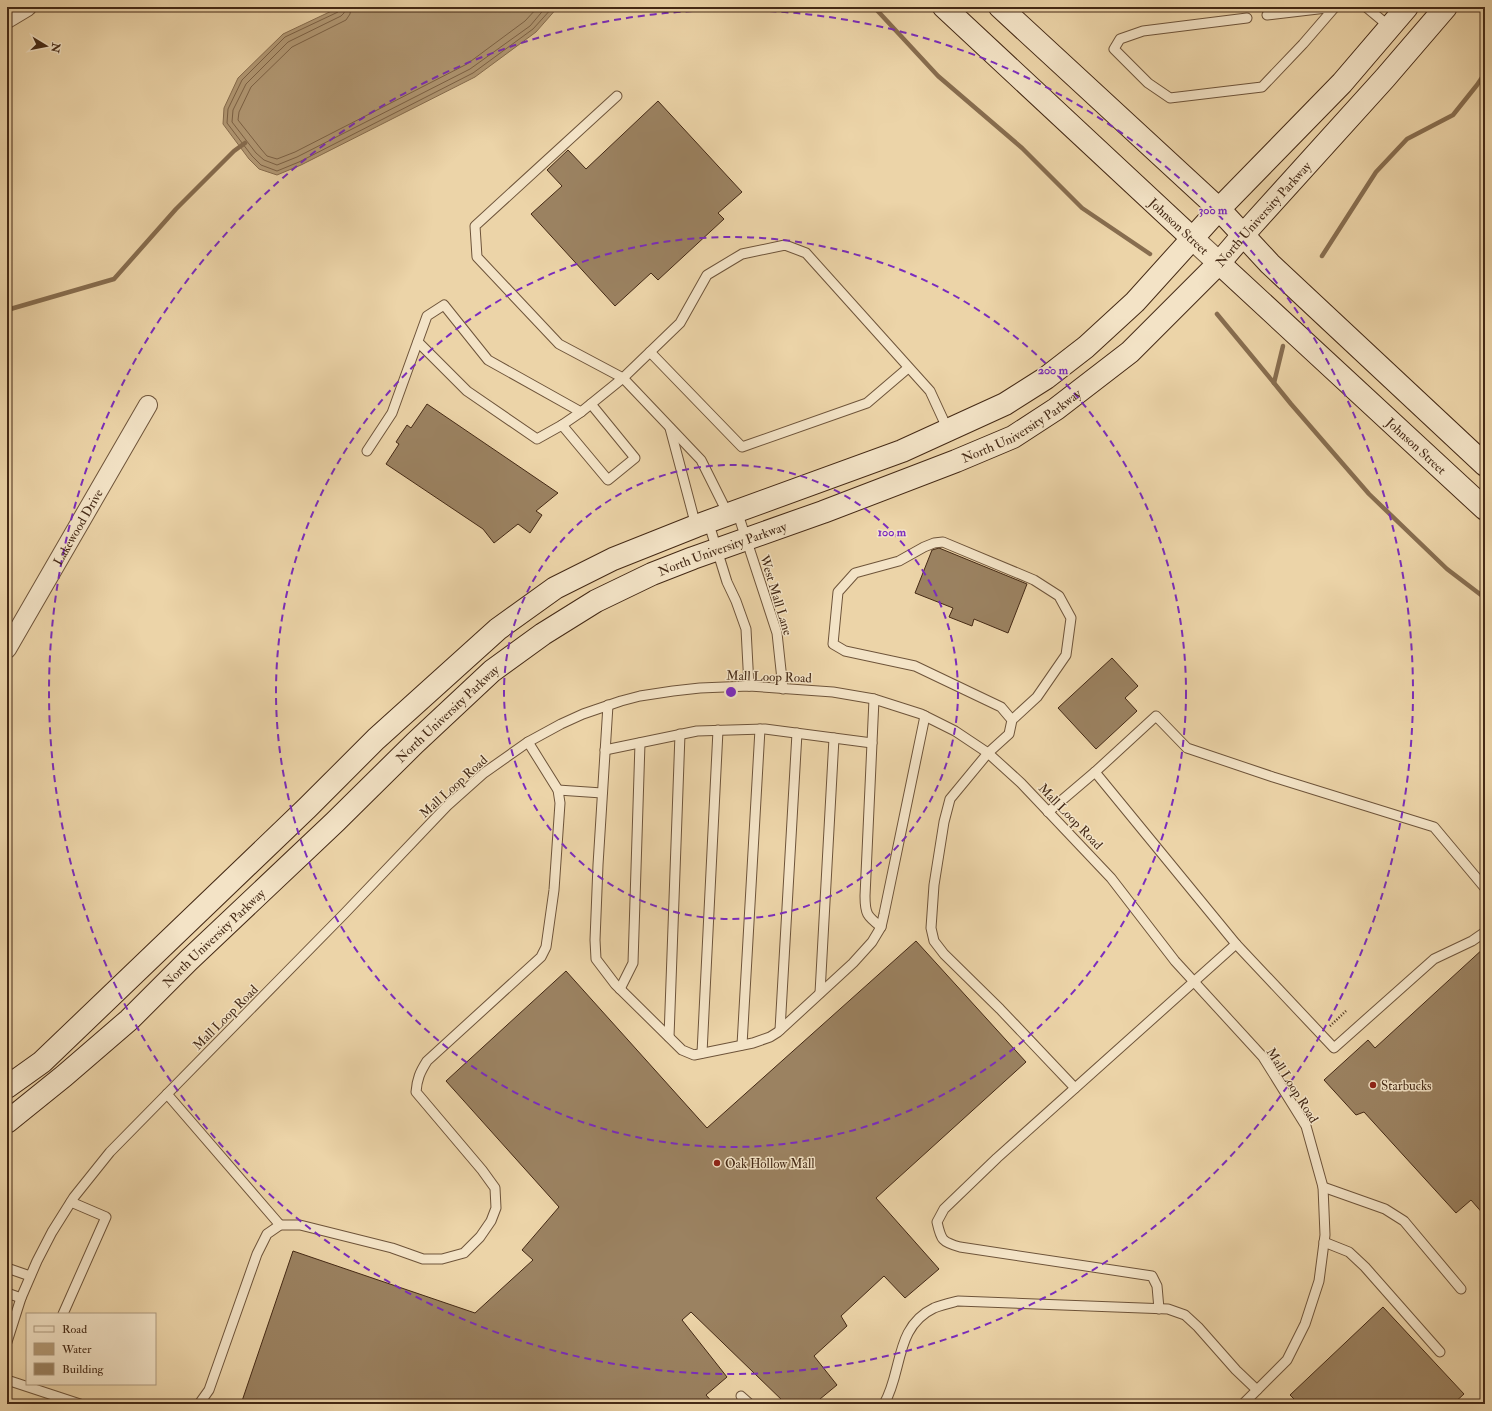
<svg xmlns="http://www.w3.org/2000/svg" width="1492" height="1411" font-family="'IM FELL Double Pica',serif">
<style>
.water{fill:#b39a76;stroke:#876d4f}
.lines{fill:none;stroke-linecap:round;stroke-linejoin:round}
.shore{stroke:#7c6246;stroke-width:1}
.stream{stroke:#876d4f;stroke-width:4.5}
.building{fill:#9b8261;stroke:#442915}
.service-casing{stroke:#6e543a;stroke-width:11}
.minor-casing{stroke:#6e543a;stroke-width:20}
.tertiary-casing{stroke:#6e543a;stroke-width:24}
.secondary-casing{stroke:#442915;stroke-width:24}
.path{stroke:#442915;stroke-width:2.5;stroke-dasharray:1 2;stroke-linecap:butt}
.service{stroke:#f3e3c6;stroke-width:9}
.minor{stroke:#f3e3c6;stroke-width:18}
.tertiary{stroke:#f3e3c6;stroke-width:22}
.secondary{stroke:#f3e3c6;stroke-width:22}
.ring{fill:none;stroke:#7b2cbf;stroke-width:2;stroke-dasharray:7 5}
.poi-dot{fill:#8f2418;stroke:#f3e3c6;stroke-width:1.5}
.labels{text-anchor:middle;stroke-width:3;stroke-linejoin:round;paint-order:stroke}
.street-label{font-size:13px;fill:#442915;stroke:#f3e3c6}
.poi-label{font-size:13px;fill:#442915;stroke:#f3e3c6;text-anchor:start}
.centre{fill:#7b2cbf;stroke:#f3e3c6;stroke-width:2}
.ring-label{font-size:12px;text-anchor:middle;font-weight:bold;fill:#7b2cbf;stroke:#f3e3c6;stroke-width:3;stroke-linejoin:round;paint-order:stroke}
</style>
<rect width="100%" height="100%" fill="#ecd4a8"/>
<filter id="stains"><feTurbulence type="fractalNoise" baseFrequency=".005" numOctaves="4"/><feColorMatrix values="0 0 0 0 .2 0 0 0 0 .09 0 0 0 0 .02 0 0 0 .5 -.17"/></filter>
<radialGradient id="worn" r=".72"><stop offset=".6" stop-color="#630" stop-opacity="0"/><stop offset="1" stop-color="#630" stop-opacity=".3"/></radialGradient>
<path class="water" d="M340 7H558L536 32 475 77 301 165 277 175 259 169 249 159 223 124 224 108 238 78 283 34Z"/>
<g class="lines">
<g class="shore">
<path d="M340 7 338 12 285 37 242 80 228 109 227 123 252 156 261 165 277 171 299 162 473 73 533 29 553 7"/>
<path d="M345 7 344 13 341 16 288 42 246 84 233 110 232 122 256 153 264 160 277 165 297 157 470 69 530 26 546 7"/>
<path d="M351 7 350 14 346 20 292 47 251 87 239 112 238 120 261 149 267 156 277 159 295 152 467 64 525 21 538 7"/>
</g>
<g class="stream">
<path d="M874 7 938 76 1022 148 1082 208 1150 254"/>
<path d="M1322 256 1376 172 1407 139 1453 115 1477 85 1485 73"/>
<path d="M7 310 114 279 176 209 234 151 245 143"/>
<path d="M1217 314 1274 383 1291 404 1369 494 1447 569 1485 598"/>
<path d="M1274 383 1283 346"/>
</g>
</g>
<g class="building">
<path d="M658 101 742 192 718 213 724 219 658 280 651 273 615 306 531 214 562 186 547 170 568 150 586 169Z"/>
<path d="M427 404 558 493 536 511 542 515 530 533 518 524 494 543 483 529 386 464 399 444 396 442 407 425 411 428Z"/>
<path d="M939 548 1027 584 1008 633 974 619 972 626 949 617 953 608 915 593 932 550Z"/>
<path d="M1112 658 1138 686 1125 698 1137 711 1096 749 1058 708Z"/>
<path d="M916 941 1026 1062 876 1198 939 1269 905 1298 884 1276 841 1316 847 1326 814 1356 837 1385 814 1404H786L691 1312 682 1320 727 1377 706 1395 714 1404H241L293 1251 475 1313 533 1260 522 1250 559 1207 446 1081 566 971 707 1128Z"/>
<path d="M1485 947V1216L1471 1200 1456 1213 1364 1112 1356 1115 1324 1080 1368 1040 1375 1048Z"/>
<path d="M1383 1307 1464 1394 1453 1404H1299L1290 1395Z"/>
</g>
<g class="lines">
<defs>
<g id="service">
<path d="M1366 7 1390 27"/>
<path d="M1267 15 1335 7"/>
<path d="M1247 18 1143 31 1120 39 1114 49 1148 83 1170 98 1262 87 1303 44 1335 7"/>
<path d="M418 342 467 391 537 439 562 425 608 480 635 458 591 404"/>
<path d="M650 352 742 447 867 403 908 368"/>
<path d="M562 425 581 412"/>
<path d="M670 428 696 526"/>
<path d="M367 451 392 413 427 316 444 305 488 360 581 412 623 378 559 344 477 257 475 226 617 96"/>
<path d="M737 511 777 633 783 689"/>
<path d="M728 514 701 460 623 378 680 323 707 275 742 254 785 245 806 253 930 391 948 430"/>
<path d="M708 521 727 582 736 601 746 629 749 686"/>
<path d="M874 699 865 896C865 914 867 916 881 927"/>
<path d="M608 705 598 865 595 940 596 959 615 984 682 1050 694 1055 753 1043 770 1037 778 1032 853 963 872 942 881 927 884 914 925 716"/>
<path d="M1012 720 1037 697 1066 655 1071 618 1059 596 1034 580 943 542 934 543 924 547 899 561 855 573 838 592 833 644 845 651 915 666 1001 707 1012 720 1009 734 988 753 950 799 944 822 934 885 931 928 934 941 944 954 1000 1009 1075 1088"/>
<path d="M605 750 697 731 765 729 872 743"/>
<path d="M1095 772 1236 944"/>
<path d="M558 790 602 793"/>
<path d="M1048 812 1095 772 1156 716 1187 748 1273 777 1434 827 1485 888"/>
<path d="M620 989 633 963 640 743"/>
<path d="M820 993 834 738"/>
<path d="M780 1030 797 733"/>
<path d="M669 1037 680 734"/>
<path d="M742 1045 760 729"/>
<path d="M702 1053 718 730"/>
<path d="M167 1094 280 1225"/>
<path d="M1323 1187 1385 1209 1404 1221 1461 1289"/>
<path d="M1324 1242 1349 1252 1365 1267 1440 1352"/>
<path d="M7 1268 30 1276"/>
<path d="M7 1293 21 1298"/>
<path d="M1159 1309 1157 1286 1152 1276 960 1247C942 1242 941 1240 937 1222L944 1209 997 1158 1236 944 1334 1048 1434 959 1472 941 1485 932"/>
<path d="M63 1314 106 1217 71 1202"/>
<path d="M7 1342 21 1298 37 1261 52 1232 74 1197 110 1152 344 914 447 806 484 773 528 742 561 724 583 714 621 701 640 696 673 691 700 688 749 686 833 692 874 699 921 714 955 731 988 753 1021 783 1111 878 1175 961 1263 1057 1306 1126 1323 1187 1325 1235 1319 1281 1305 1324 1287 1360 1243 1404"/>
<path d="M7 1380 80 1404"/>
<path d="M741 1396 750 1404"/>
<path d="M199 1404 209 1390 257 1254 267 1234 280 1225H300L392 1248 423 1259H442L464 1253 480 1237 491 1221 496 1208 495 1188 482 1170 416 1092C417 1079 420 1072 427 1061L541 957 546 947 554 890 560 803 558 790 528 742"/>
<path d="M884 1404C903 1372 894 1327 934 1308 941 1305 950 1303 958 1301L1168 1309 1185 1315 1198 1327 1236 1370 1257 1390"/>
</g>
<g id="minor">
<path d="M7 19 27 7"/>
<path id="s1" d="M7 649 148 405"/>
</g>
<path id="tertiary" d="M1193 239 1219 263"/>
<g id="secondary">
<path d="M944 7 1193 239"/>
<path d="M1000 7 1219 209 1270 264 1485 465"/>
<path id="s2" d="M1219 263 1485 509"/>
<path d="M7 1087 42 1062 307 808 376 739 498 629 555 588 613 559 696 526 902 451 1005 404 1046 378 1086 347 1135 302 1219 209 1342 83 1407 7"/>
<path id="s3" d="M7 1122 64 1076 129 1020 189 960 335 822 415 743 492 671 543 634 596 601 652 574 693 558 823 512 956 461 1013 437 1056 409 1130 352 1219 263 1243 235 1385 78 1446 7"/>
</g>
</defs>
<use href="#service" class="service-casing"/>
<use href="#minor" class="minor-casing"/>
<use href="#tertiary" class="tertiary-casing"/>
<use href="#secondary" class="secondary-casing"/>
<path class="path" d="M1330 1026 1346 1011"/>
<use href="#service" class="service"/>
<use href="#minor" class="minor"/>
<use href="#tertiary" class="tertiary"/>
<use href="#secondary" class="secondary"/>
</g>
<g class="ring">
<circle cx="731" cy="692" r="227"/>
<circle cx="731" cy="692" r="455"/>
<circle cx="731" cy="692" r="682"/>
</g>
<g class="poi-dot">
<circle cx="1373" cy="1085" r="4"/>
<circle cx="717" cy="1163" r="4"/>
</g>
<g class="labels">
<g class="street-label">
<text dy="5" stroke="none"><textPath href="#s3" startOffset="1573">North University Parkway</textPath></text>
<text transform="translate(1179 226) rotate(43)" y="5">Johnson Street</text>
<text dy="5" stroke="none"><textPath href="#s3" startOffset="1249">North University Parkway</textPath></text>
<text dy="5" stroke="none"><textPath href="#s2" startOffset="269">Johnson Street</textPath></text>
<text dy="5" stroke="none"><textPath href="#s1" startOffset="141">Lakewood Drive</textPath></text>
<text dy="5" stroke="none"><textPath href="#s3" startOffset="925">North University Parkway</textPath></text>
<text transform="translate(777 595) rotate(73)" y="5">West Mall Lane</text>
<text transform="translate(769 676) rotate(2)" y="5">Mall Loop Road</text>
<text dy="5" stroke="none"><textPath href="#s3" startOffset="601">North University Parkway</textPath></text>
<text transform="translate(453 786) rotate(-42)" y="5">Mall Loop Road</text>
<text transform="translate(1071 816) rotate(46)" y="5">Mall Loop Road</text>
<text dy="5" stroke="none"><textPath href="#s3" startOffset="277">North University Parkway</textPath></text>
<text transform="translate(225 1017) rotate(-45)" y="5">Mall Loop Road</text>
<text transform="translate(1293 1085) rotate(58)" y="5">Mall Loop Road</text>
</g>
<g class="poi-label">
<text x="1381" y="1090">Starbucks</text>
<text x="725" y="1168">Oak Hollow Mall</text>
</g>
</g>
<circle cx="731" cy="692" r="6" class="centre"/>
<g class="ring-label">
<text x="1213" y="214">300 m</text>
<text x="1053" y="374">200 m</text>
<text x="892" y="536">100 m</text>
</g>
<rect width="1492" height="1411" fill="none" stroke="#ecd4a8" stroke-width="24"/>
<rect x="8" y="8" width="1476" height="1395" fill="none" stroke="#442915" stroke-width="2"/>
<rect x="12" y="12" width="1468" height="1387" fill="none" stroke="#442915"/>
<rect x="26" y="1313" width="130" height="72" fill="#f3e3c6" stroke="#ad997f"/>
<rect x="34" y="1326" width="20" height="6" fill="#f3e3c6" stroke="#ad997f"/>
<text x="62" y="1333" font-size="12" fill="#442915">Road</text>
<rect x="34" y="1343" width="20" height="12" fill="#b39a76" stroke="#ad997f"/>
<text x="62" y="1353" font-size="12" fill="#442915">Water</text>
<rect x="34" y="1363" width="20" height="12" fill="#9b8261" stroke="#ad997f"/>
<text x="62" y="1373" font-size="12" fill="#442915">Building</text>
<g transform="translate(46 46) rotate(100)" stroke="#f3e3c6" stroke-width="3" paint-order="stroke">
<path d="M0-3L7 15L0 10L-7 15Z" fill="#442915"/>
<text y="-6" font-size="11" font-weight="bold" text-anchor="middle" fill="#442915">N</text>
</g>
<rect width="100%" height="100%" filter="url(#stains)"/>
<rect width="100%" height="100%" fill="url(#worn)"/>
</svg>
